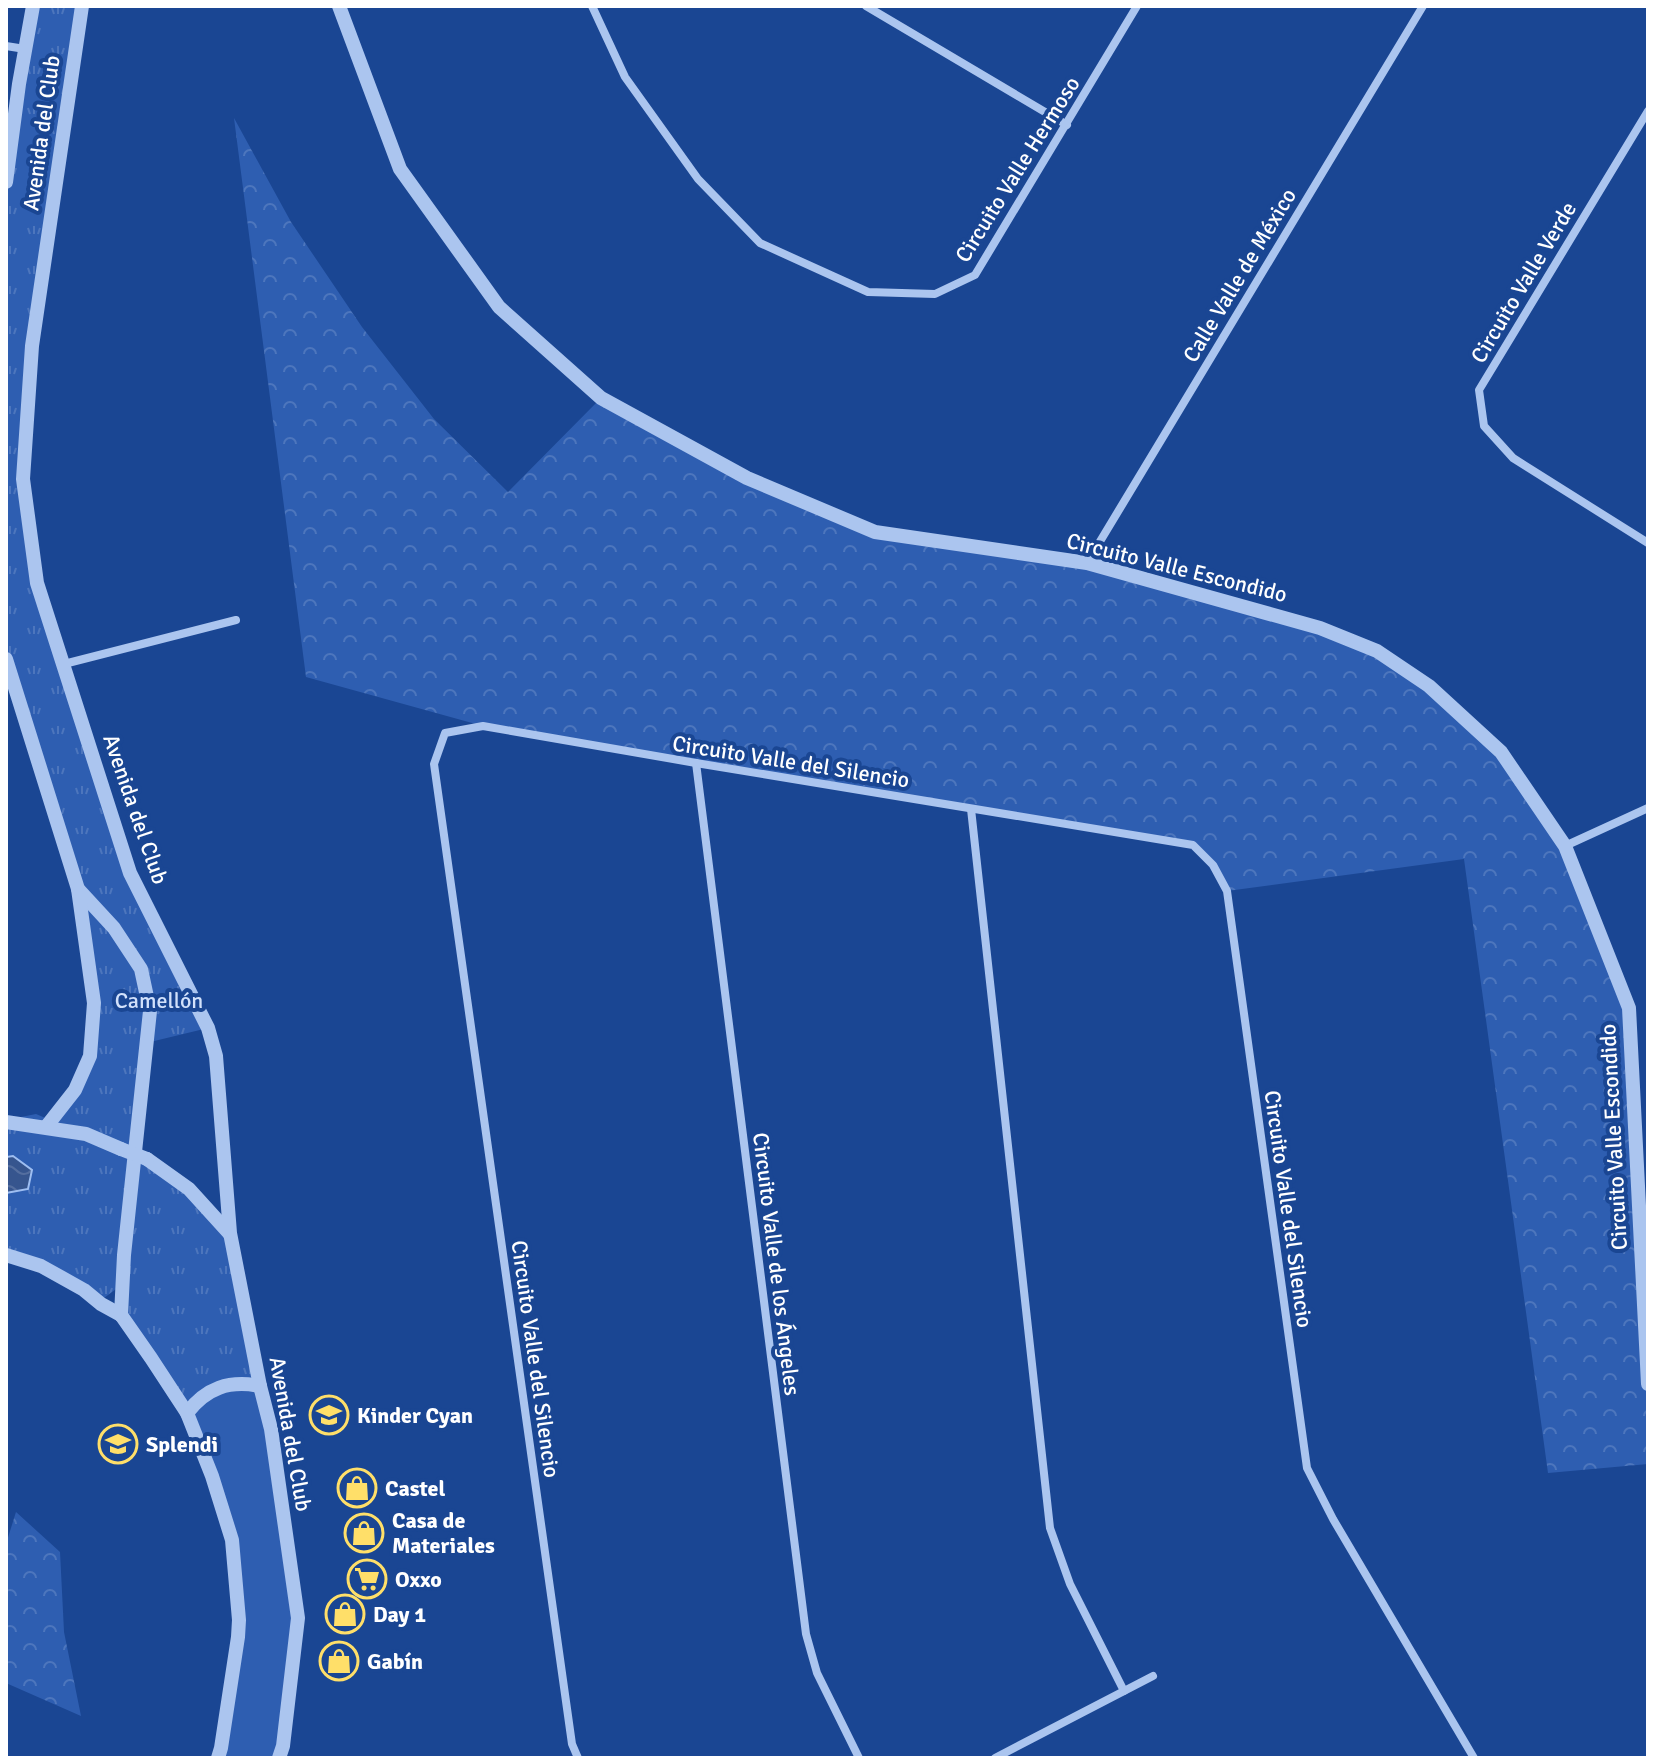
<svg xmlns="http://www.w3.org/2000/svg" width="1654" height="1764" font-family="Signika,sans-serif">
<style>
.green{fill:#2e5eb1}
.forest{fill:url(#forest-crowns)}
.park{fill:url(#park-tufts)}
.water{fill:url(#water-waves);stroke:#9ebef1;stroke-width:2}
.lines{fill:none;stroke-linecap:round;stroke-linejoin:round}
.minor{stroke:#abc5ef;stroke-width:8}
.tertiary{stroke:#abc5ef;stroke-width:14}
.tertiary-bridge{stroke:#abc5ef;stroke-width:14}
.labels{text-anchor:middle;stroke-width:8;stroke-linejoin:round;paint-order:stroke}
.street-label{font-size:22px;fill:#fff;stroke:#1a4693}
.park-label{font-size:22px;fill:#d2e1fb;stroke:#1a4693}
.poi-label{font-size:22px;font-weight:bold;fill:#fff;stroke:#1a4693;text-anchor:start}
</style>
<defs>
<pattern id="forest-crowns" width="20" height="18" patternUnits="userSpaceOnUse" patternTransform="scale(2)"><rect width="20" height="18" fill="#2e5eb1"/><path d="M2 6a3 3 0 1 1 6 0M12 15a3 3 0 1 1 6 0" fill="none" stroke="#4d76bd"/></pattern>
<pattern id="park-tufts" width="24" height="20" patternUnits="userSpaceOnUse" patternTransform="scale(2)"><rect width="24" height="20" fill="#2e5eb1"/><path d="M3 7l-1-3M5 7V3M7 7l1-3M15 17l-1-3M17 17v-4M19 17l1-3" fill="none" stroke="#4d76bd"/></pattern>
<pattern id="water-waves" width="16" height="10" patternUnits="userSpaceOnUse" patternTransform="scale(2)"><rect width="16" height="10" fill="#36558e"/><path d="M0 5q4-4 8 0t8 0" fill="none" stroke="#546e9f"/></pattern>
</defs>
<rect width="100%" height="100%" fill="#1a4693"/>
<path class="green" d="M260 1386 298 1618 279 1758H218L238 1637 232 1540 188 1413 218 1392Z"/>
<g class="forest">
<path d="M234 118 291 222 362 327 434 419 508 492 601 398 747 478 875 532 1087 563 1377 651 1501 752 1565 846 1629 1008 1648 1384V1464L1548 1473 1464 859 1227 891 1193 845 483 726 306 677Z"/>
<path d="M16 1512 60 1552 64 1632 81 1716 6 1683V1544Z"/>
</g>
<g class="park">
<path d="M33 6H82L32 346 23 479 37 583 128 874 208 1028 146 1043 116 1289 104 1298 6 1255V1120L36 1114 50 1120 90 1056 94 1003 78 889 6 656V188Z"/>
<path d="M135 1157 188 1190 228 1234 259 1384 246 1382 186 1410 123 1315Z"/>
</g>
<path class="water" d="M13 1156 32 1170 28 1189 6 1193V1157Z"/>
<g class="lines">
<g class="minor">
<path d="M592 6 625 77 698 179 760 243 868 292 935 294 975 275 1137 6"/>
<path d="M866 6 1067 125"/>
<path d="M6 46 25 49"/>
<path d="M1648 111 1479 390 1484 426 1513 458 1648 543"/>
<path d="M1087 563 1423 6"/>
<path d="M64 664 236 620"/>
<path d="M696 763 806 1634 817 1673 859 1758"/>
<path d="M971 809 1050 1528 1070 1584 1124 1691"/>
<path d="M1565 846 1648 808"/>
<path d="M578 1758 572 1744 434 764 445 733 483 726 696 763 1193 845 1213 865 1227 891 1307 1468 1333 1519 1474 1758"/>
<path d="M995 1758 1153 1676"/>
</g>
<g class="tertiary">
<path d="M82 6 32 346 23 479 37 583 130 873 208 1028 216 1056 230 1233 260 1386 271 1429 298 1618 283 1746 279 1758"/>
<path d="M339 6 400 169 499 307 601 398 747 478 875 532 1087 563 1320 628 1377 651 1429 686 1501 752 1565 846 1629 1008 1648 1384"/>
<path d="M6 182 19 84 33 6"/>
<path d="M6 659 78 889 114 928 141 969 150 1011 124 1255 121 1315"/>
<path d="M6 1122 86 1134 121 1149"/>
<path d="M46 1127 75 1090 90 1056 94 1003 78 889"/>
<path d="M147 1159 189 1189 229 1233"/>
<path d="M6 1255 41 1266 84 1290 101 1304 121 1315"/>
<path d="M120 1309 121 1315 151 1358 187 1413 212 1476 232 1540 239 1620 238 1637 221 1748 218 1758"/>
<path d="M187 1413C206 1388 229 1380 260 1386"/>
</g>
<path class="tertiary-bridge" d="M121 1149 147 1159"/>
</g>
<defs>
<symbol id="school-ring" viewBox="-11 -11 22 22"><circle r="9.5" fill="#1a4693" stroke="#ffdf69" stroke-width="1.5"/><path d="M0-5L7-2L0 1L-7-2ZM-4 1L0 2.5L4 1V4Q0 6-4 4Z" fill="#ffdf69"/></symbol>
<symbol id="shop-ring" viewBox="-11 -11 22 22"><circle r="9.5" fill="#1a4693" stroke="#ffdf69" stroke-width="1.5"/><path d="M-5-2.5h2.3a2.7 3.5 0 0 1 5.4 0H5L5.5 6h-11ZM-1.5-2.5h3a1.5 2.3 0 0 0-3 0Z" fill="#ffdf69"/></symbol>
<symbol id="supermarket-ring" viewBox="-11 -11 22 22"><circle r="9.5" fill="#1a4693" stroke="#ffdf69" stroke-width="1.5"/><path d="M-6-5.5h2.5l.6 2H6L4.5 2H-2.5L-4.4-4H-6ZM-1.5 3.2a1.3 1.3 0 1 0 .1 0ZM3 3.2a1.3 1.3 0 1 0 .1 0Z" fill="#ffdf69"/></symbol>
</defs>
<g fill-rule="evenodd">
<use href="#school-ring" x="307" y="1393" width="44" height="44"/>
<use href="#school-ring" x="96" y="1422" width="44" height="44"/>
<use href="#shop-ring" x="335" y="1466" width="44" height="44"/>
<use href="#shop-ring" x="342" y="1511" width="44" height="44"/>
<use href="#supermarket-ring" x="345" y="1557" width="44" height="44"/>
<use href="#shop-ring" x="323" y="1592" width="44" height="44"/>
<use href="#shop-ring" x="317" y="1639" width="44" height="44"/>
</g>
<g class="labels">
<g class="street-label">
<text transform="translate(41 133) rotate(-82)" y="8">Avenida del Club</text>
<text transform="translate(1017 169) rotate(-58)" y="8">Circuito Valle Hermoso</text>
<text transform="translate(1239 275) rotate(-59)" y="8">Calle Valle de México</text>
<text transform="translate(1523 282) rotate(-59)" y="8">Circuito Valle Verde</text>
<text transform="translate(1177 567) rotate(14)" y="8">Circuito Valle Escondido</text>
<text transform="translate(791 761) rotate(9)" y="8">Circuito Valle del Silencio</text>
<text transform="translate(136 809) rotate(71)" y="8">Avenida del Club</text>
<text transform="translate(1613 1137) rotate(-93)" y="8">Circuito Valle Escondido</text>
<text transform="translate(1289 1209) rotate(82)" y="8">Circuito Valle del Silencio</text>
<text transform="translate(777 1264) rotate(83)" y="8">Circuito Valle de los Ángeles</text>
<text transform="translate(536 1359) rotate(82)" y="8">Circuito Valle del Silencio</text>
<text transform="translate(291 1434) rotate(80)" y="8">Avenida del Club</text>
</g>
<g class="park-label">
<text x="159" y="1008">Camellón</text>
</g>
<g class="poi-label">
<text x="357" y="1423">Kinder Cyan</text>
<text x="146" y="1452">Splendi</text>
<text x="385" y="1496">Castel</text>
<text x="392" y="1528">Casa de<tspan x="392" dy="25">Materiales</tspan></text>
<text x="395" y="1587">Oxxo</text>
<text x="373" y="1622">Day 1</text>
<text x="367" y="1669">Gabín</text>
</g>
</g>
<rect width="1654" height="1764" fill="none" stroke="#ffffff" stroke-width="16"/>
</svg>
